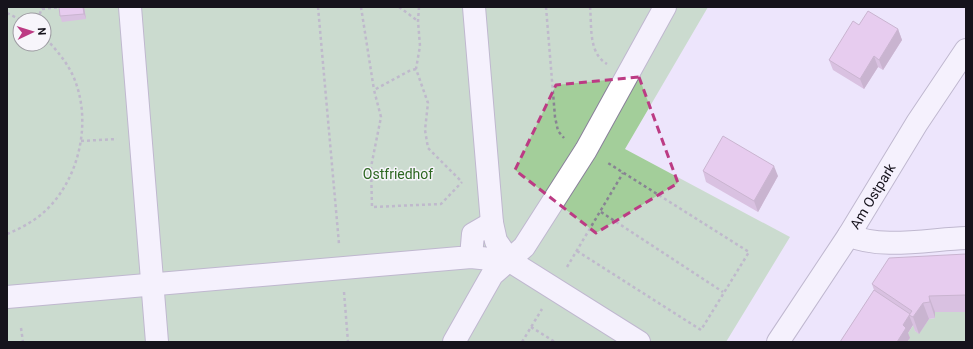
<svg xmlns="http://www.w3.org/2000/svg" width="973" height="349" font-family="Roboto,sans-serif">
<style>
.green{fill:#a3ce9a;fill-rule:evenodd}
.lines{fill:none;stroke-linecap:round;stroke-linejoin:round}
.minor-casing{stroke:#89809a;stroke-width:24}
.path{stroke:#888393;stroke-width:2.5;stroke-dasharray:3 3;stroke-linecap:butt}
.minor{stroke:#fff;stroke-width:22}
.wall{fill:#c295c0}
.shaded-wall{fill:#9e799c}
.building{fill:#e1addf;stroke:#9e799c}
.marked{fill:none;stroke:#bc3b84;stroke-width:3;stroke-dasharray:8 5;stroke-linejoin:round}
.labels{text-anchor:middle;stroke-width:3;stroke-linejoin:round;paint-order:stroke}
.park-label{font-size:14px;fill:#2d6721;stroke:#f7f5fb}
.street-label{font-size:14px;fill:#16131c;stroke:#f7f5fb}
</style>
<rect width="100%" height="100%" fill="#ede5fc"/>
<g class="green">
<path d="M7 7H708L625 149 790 237 726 342H7ZM20 20H44V44H20Z"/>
<path d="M966 311V342H907L910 338 906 336 914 324 915 331 919 333 929 319 935 318V312Z"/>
</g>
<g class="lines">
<defs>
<g id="minor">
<path d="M130 7 157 342"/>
<path d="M474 7 492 223"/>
<path d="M849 235C880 250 931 239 966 238"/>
<path d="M510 261 639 342"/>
<path d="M7 297 471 257 510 261 496 241 492 223 473 234 471 257"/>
<path d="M454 342 492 275 524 247 586 150 665 7"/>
<path id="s1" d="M778 342 849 235 917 123 966 50"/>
</g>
</defs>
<use href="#minor" class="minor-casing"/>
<g class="path">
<path d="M318 7 339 244"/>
<path d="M361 7 374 90"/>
<path d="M399 7 418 21"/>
<path d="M419 7 418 21 420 46 416 69 428 103 425 130 428 148 462 182"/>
<path d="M546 7 555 117 558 131 564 138"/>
<path d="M590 7C592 26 588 53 607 64"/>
<path d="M42 9 61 7"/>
<path d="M7 13 21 20"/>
<path d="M38 20 42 7"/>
<path d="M416 69 409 71 374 90 381 117 371 167 372 207 441 204 462 182"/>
<path d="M81 141 117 139"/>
<path d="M601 212 723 292"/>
<path d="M7 234C24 227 40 218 52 204 81 171 91 119 74 78 67 62 56 49 44 37"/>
<path d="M577 251 701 330 749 252 608 163"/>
<path d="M567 267 623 173"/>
<path d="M344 292 348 342"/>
<path d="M531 327 555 342"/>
<path d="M21 328 23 342"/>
<path d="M522 342 542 309"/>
</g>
<use href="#minor" class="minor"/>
</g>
<g class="wall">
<path d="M59 7H84L86 19 62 22 60 16Z"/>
<path d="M859 25 898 29 902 40 883 70 878 67 864 89 833 70 829 60Z"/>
<path d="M703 171 778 176 758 212 706 182Z"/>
<path d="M966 254V312H935V318L929 319 919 334 915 331 913 325 908 333 910 338 907 342H840L874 290 872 284Z"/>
</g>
<g class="shaded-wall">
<path d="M83 7H84L86 19 84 14Z"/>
<path d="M898 29 902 40 883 70 879 60Z"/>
<path d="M874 56 878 67 864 89 860 79Z"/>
<path d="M774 166 778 176 758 212 754 201Z"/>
<path d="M929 296 935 312V318L930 302Z"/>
<path d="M923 303 929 319 919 334 913 317Z"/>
<path d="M910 314 909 315 913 325 908 333 910 338 907 342H897L903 325Z"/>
</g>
<g class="building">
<path d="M59 7H83L84 14 60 16Z"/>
<path d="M868 11 898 29 879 60 874 56 860 79 829 60 853 21 859 25Z"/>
<path d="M723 136 774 166 754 201 703 171Z"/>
<path d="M966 254V295L929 296 930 302 923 303 913 317 909 315 912 311 872 284 889 258Z"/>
<path d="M874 290 910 314 903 325 906 328 897 342H840Z"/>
</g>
<path d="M0 0H973V349H0ZM639 77 678 183 596 233 515 170 556 85Z" fill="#ede5fc" fill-opacity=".55" fill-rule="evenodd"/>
<path class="marked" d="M639 77 678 183 596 233 515 170 556 85Z"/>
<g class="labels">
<g class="park-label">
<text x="398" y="179">Ostfriedhof</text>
</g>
<g class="street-label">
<text dy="5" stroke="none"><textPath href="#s1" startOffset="174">Am Ostpark</textPath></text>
</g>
</g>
<rect width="973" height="349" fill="none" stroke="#16131c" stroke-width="16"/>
<g transform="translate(32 32) rotate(86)"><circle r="19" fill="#f7f5fb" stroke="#9d9ba2"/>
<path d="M0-3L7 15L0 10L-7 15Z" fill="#bc3b84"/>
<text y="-6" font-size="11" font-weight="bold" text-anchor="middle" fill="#16131c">N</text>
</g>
</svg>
